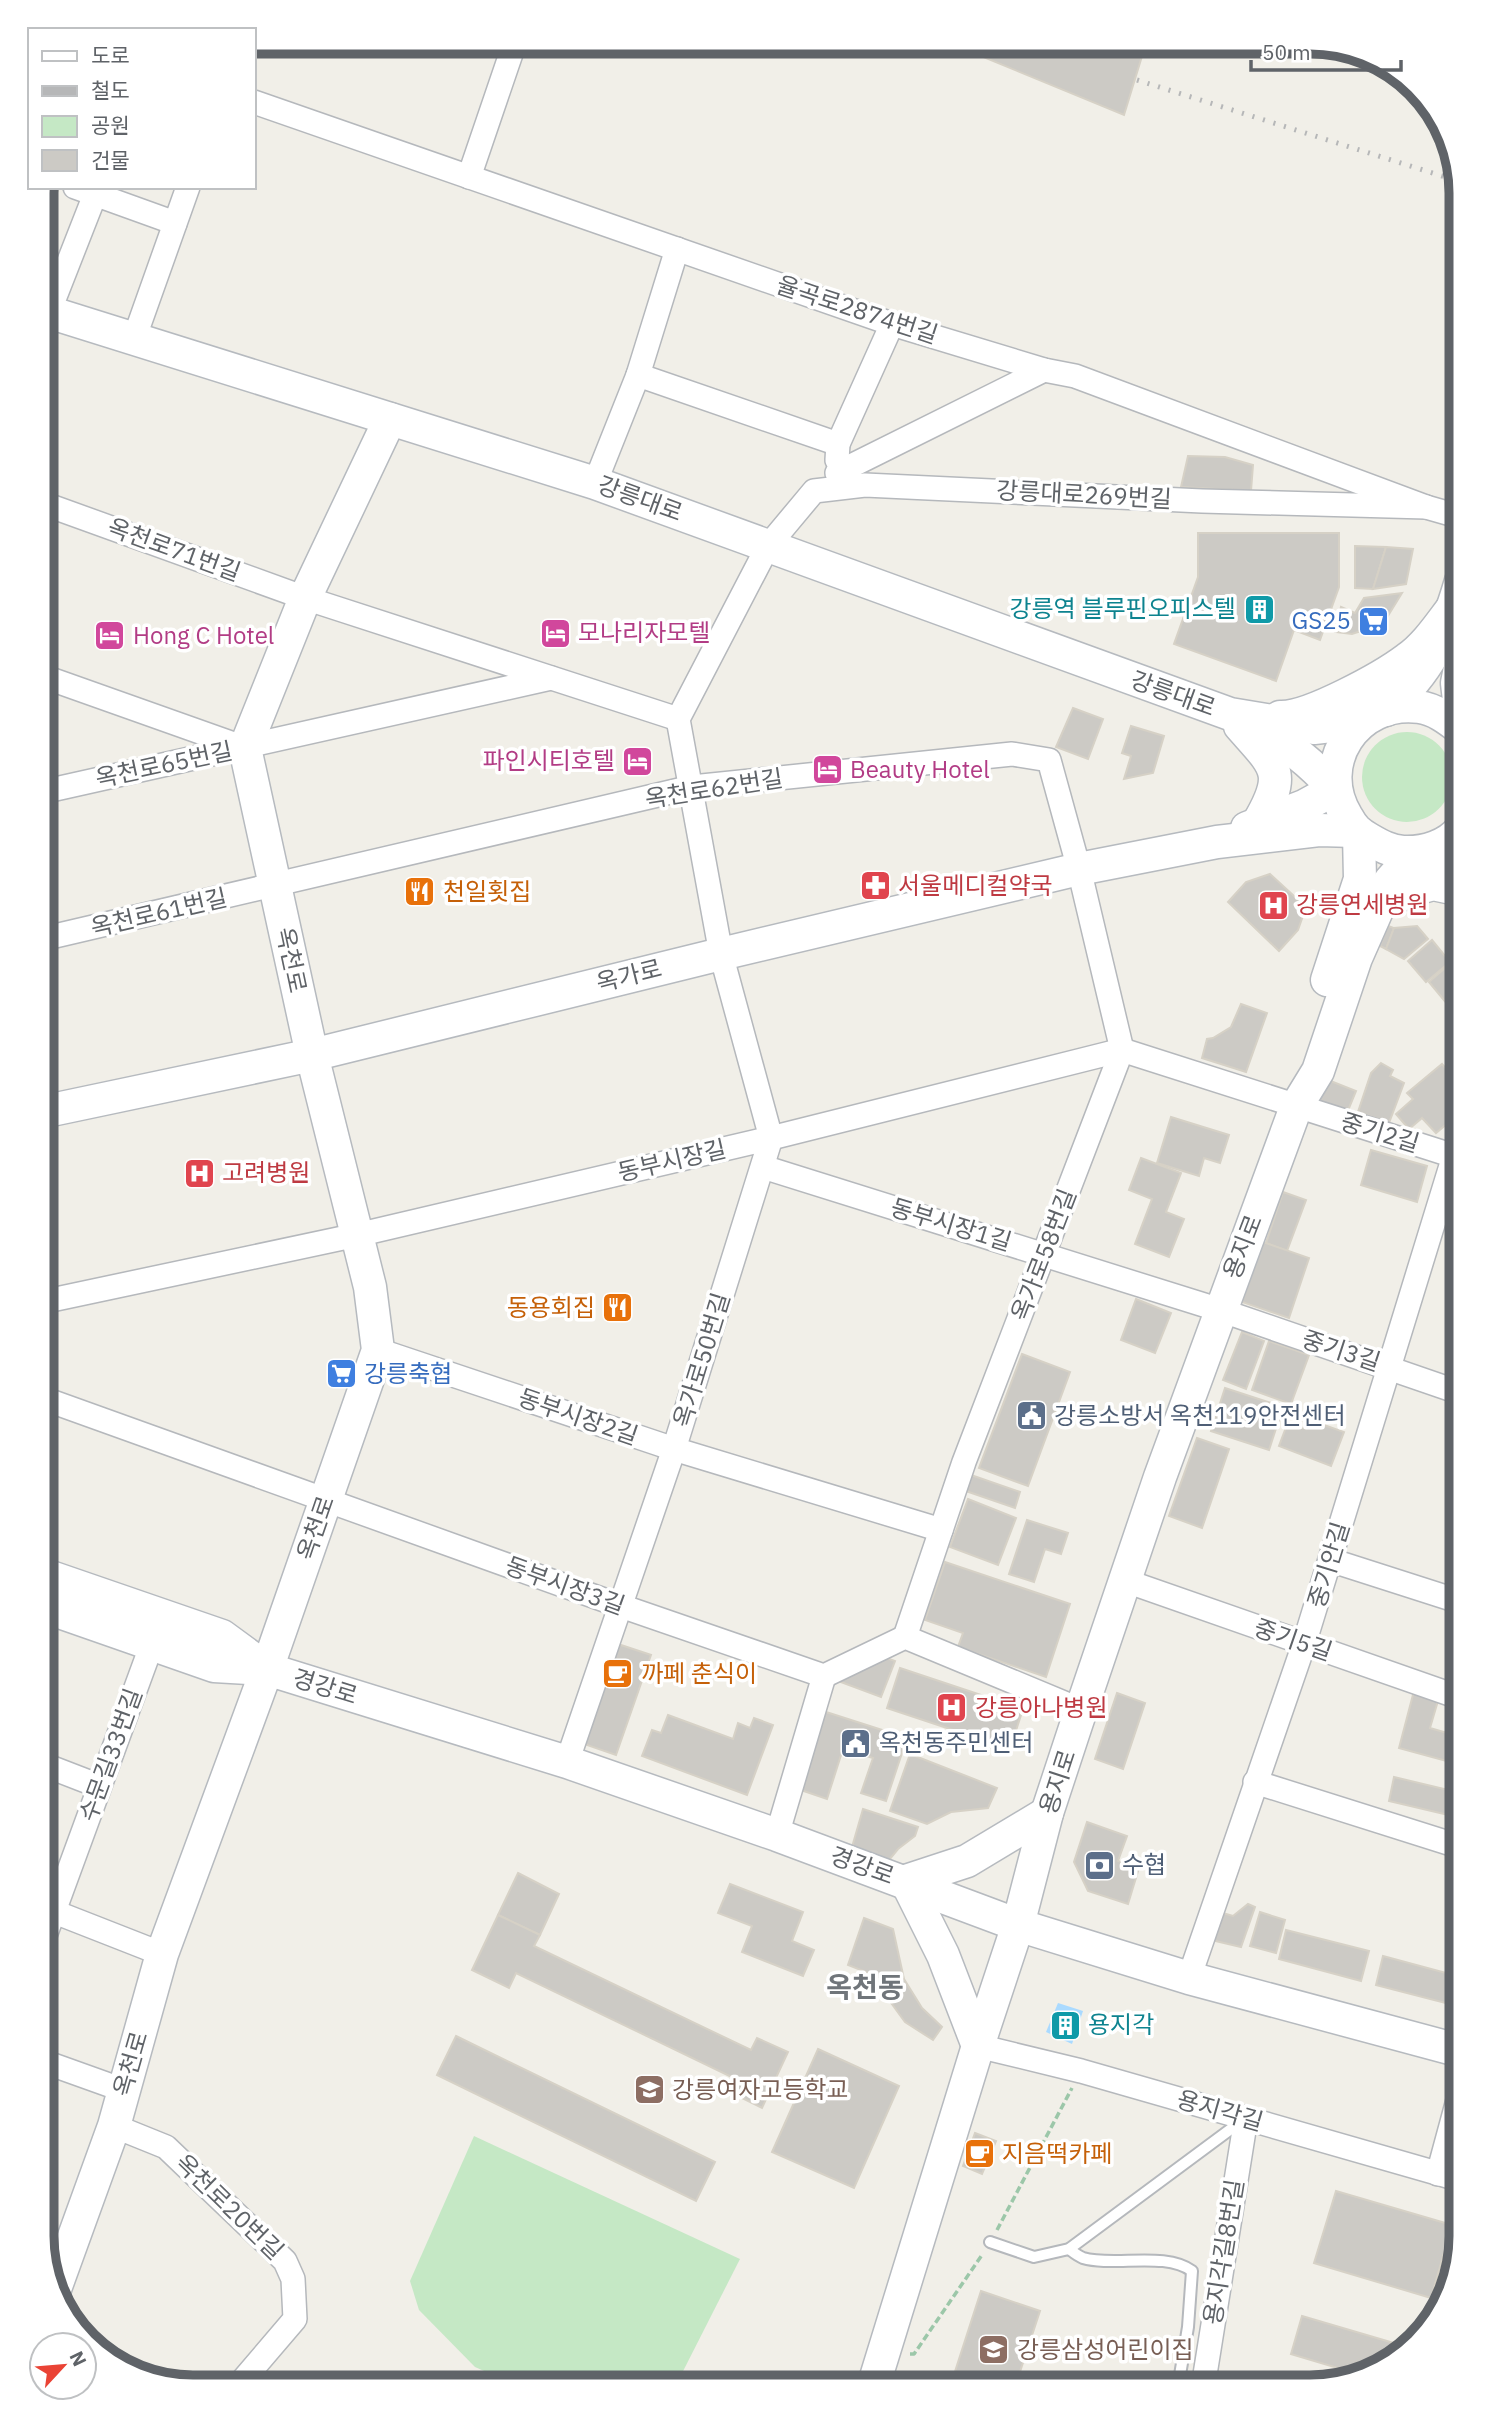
<svg xmlns="http://www.w3.org/2000/svg" width="1503" height="2429" font-family="'IBM Plex Sans','Noto Sans KR',sans-serif">
<style>
.green{fill:#c5e8c5}
.water{fill:#aadaff}
.building{fill:#cccac5;stroke:#d6d1c6;stroke-width:2}
.lines{fill:none;stroke-linecap:round;stroke-linejoin:round}
.lane-casing{stroke:#b5b8bc;stroke-width:14}
.street-casing{stroke:#b5b8bc;stroke-width:26}
.secondary-casing{stroke:#b6babf;stroke-width:35}
.path{stroke:#9cc7a9;stroke-width:3.5;stroke-dasharray:7 3.5;stroke-linecap:butt}
.lane{stroke:#fff;stroke-width:10}
.street{stroke:#fff;stroke-width:23}
.secondary{stroke:#fff;stroke-width:32}
.rail{stroke:#b6b7b8;stroke-width:5;stroke-dasharray:2 9;stroke-linecap:butt}
.labels{text-anchor:middle;stroke-width:7;stroke-linejoin:round;paint-order:stroke}
.street-label{font-size:24px;fill:#5f6368;stroke:#fff}
.culture-label{font-size:24px;fill:#0d838f;stroke:#fff;text-anchor:end}
.shop-label{font-size:24px;fill:#366cbe;stroke:#fff;text-anchor:end}
.hotel-label{font-size:24px;fill:#b23c85;stroke:#fff;text-anchor:start}
.health-label{font-size:24px;fill:#be3a42;stroke:#fff;text-anchor:start}
.food-label{font-size:24px;fill:#c56008;stroke:#fff;text-anchor:start}
.service-label{font-size:24px;fill:#4e5e75;stroke:#fff;text-anchor:start}
.education-label{font-size:24px;fill:#785e54;stroke:#fff;text-anchor:start}
.quarter-label{font-size:28px;font-weight:bold;fill:#70757a;stroke:#fff}
.rim{fill:none;stroke:#5f6368;stroke-width:9}
</style>
<rect width="100%" height="100%" fill="#f1efe8"/>
<g class="green">
<circle cx="1407" cy="777" r="45"/>
<path d="M474 2136 740 2259 675 2387H521L475 2367 419 2310 410 2281Z"/>
</g>
<path class="water" d="M1058 2003 1083 2011 1072 2044 1046 2032Z"/>
<g class="building">
<path d="M947 42H1110L1143 53 1124 115Z"/>
<path d="M1188 456 1225 457 1253 465 1251 491 1181 487Z"/>
<path d="M1198 533H1339V587L1320 640 1294 630 1276 681 1174 644 1198 577Z"/>
<path d="M1355 546 1386 547 1373 589 1355 588Z"/>
<path d="M1386 547 1413 549 1406 584 1373 589Z"/>
<path d="M1402 593 1383 624 1352 634 1335 632 1341 607 1355 613 1364 598Z"/>
<path d="M1073 708 1103 719 1088 759 1056 747Z"/>
<path d="M1131 726 1164 736 1153 773 1124 779 1131 756 1122 753Z"/>
<path d="M1270 874 1306 907 1298 930 1279 951 1228 902 1246 882Z"/>
<path d="M1388 926 1394 928 1386 949 1380 946Z"/>
<path d="M1417 926 1428 939 1404 959 1386 949 1394 928Z"/>
<path d="M1432 940 1450 962 1426 982 1408 961Z"/>
<path d="M1452 962 1461 973V993L1448 1005 1429 982Z"/>
<path d="M1241 1004 1267 1013 1246 1072 1202 1058 1207 1039 1213 1038 1231 1027Z"/>
<path d="M1381 1063 1393 1070 1390 1076 1404 1083 1389 1123 1358 1112 1371 1073Z"/>
<path d="M1442 1064 1461 1086V1112L1436 1133 1422 1118 1409 1129 1396 1114 1413 1099 1407 1093Z"/>
<path d="M1318 1076 1356 1091 1347 1113 1309 1098Z"/>
<path d="M1171 1117 1229 1135 1220 1163 1204 1158 1199 1176 1157 1163Z"/>
<path d="M1371 1150 1427 1166 1417 1202 1361 1185Z"/>
<path d="M1141 1158 1181 1173 1166 1212 1184 1219 1169 1257 1135 1244 1152 1199 1129 1190Z"/>
<path d="M1283 1192 1306 1200 1287 1251 1266 1243Z"/>
<path d="M1263 1242 1309 1258 1289 1318 1242 1302Z"/>
<path d="M1136 1299 1171 1313 1155 1353 1121 1340Z"/>
<path d="M1242 1332 1264 1341 1246 1389 1223 1380Z"/>
<path d="M1269 1341 1309 1355 1291 1404 1252 1390Z"/>
<path d="M1022 1354 1070 1372 1028 1486 979 1468Z"/>
<path d="M1225 1388 1283 1407 1269 1450 1211 1431Z"/>
<path d="M1310 1420 1344 1432 1331 1466 1279 1446 1288 1422 1306 1429Z"/>
<path d="M1197 1438 1229 1449 1202 1528 1169 1516Z"/>
<path d="M971 1475 1020 1492 1015 1508 966 1491Z"/>
<path d="M968 1499 1016 1518 998 1565 950 1547Z"/>
<path d="M1027 1520 1068 1533 1061 1554 1045 1549 1034 1582 1009 1574Z"/>
<path d="M945 1562 1070 1604 1046 1677 958 1647 963 1633 925 1620Z"/>
<path d="M618 1644 651 1655 616 1755 584 1744Z"/>
<path d="M884 1657 895 1661 881 1697 841 1682 842 1675Z"/>
<path d="M900 1668 1023 1709 1010 1749 887 1708Z"/>
<path d="M1415 1687 1440 1694 1430 1728 1461 1737V1765L1399 1748Z"/>
<path d="M1117 1693 1145 1703 1123 1769 1095 1759Z"/>
<path d="M823 1711 907 1738 886 1801 861 1793 873 1758 843 1749 827 1799 798 1789Z"/>
<path d="M668 1715 733 1739 738 1723 750 1728 754 1718 773 1725 747 1795 642 1756 652 1730 661 1733Z"/>
<path d="M910 1754 997 1788 988 1808 951 1812 927 1824 890 1811Z"/>
<path d="M1394 1777 1461 1793V1818L1389 1801Z"/>
<path d="M863 1809 918 1827 915 1836 898 1849 889 1860 852 1847Z"/>
<path d="M1087 1822 1127 1836 1118 1861 1139 1868 1128 1904 1088 1891 1074 1862Z"/>
<path d="M518 1873 559 1894 540 1935 498 1915Z"/>
<path d="M730 1884 803 1912 792 1941 814 1950 803 1976 742 1952 752 1926 718 1913Z"/>
<path d="M1248 1904 1255 1907 1241 1947 1207 1939 1216 1911 1233 1916Z"/>
<path d="M1260 1912 1285 1920 1276 1953 1250 1946Z"/>
<path d="M498 1915 540 1935 534 1946 751 2050 757 2038 788 2052 762 2108 734 2094 740 2081 516 1973 509 1988 472 1970Z"/>
<path d="M864 1918 893 1929 904 1979 922 2008 942 2027 933 2040 905 2022 889 2000 881 1978 848 1965Z"/>
<path d="M1286 1930 1369 1951 1361 1981 1279 1959Z"/>
<path d="M1383 1956 1461 1977V2007L1376 1985Z"/>
<path d="M1060 2015 1075 2022 1071 2033 1055 2027Z"/>
<path d="M456 2036 715 2162 696 2201 437 2075Z"/>
<path d="M818 2049 899 2086 854 2188 772 2152Z"/>
<path d="M975 2133 996 2141 982 2174 963 2166Z"/>
<path d="M1336 2191 1452 2225 1431 2298 1314 2263Z"/>
<path d="M1451 2257 1455 2258 1444 2300 1439 2299Z"/>
<path d="M981 2291 1040 2311 1015 2387H950Z"/>
<path d="M1302 2316 1404 2346 1377 2371 1361 2375 1291 2354Z"/>
</g>
<g class="lines">
<defs>
<g id="lane">
<path d="M990 2242 1034 2257 1069 2249 1243 2120"/>
<path d="M1069 2249C1073 2252 1078 2256 1083 2258 1113 2267 1166 2251 1192 2271L1188 2327 1178 2387"/>
</g>
<g id="street">
<path d="M254 102 892 324 1044 370 1075 376 1426 507 1461 517"/>
<path d="M469 177 515 42"/>
<path d="M75 187 175 223"/>
<path d="M49 312 98 187"/>
<path d="M134 339 188 187"/>
<path d="M638 375 838 444"/>
<path d="M837 460 838 444 892 324"/>
<path d="M837 473 1044 370"/>
<path d="M595 483 638 375 677 249"/>
<path d="M42 503 305 598 678 719"/>
<path d="M42 676 245 748"/>
<path d="M42 792 551 678"/>
<path d="M42 939 692 787 1012 754 1049 760 1079 869 1122 1050 964 1462 905 1637"/>
<path d="M763 1167 1220 1310 1461 1393"/>
<path d="M42 1302 357 1235 771 1138 1122 1050 1454 1156 1461 1166"/>
<path d="M378 1350 674 1449 941 1530"/>
<path d="M42 1398 621 1606 824 1676 905 1637 1081 1710"/>
<path d="M1330 1560 1461 1602"/>
<path d="M1126 1581 1461 1698"/>
<path d="M567 1762 674 1449 771 1138 721 954 678 719 768 546 814 491 865 485 1202 501 1426 507"/>
<path d="M42 1764 99 1786"/>
<path d="M1255 1782 1461 1847"/>
<path d="M777 1835 824 1676"/>
<path d="M42 1907 162 1954"/>
<path d="M42 1944 152 1644"/>
<path d="M1189 1978 1304 1644 1454 1156 1461 1150"/>
<path d="M978 2046 1081 2071 1461 2180"/>
<path d="M42 2061 123 2090"/>
<path d="M114 2126 166 2147 285 2261 293 2279 295 2319 237 2387"/>
<path d="M1438 2174 1461 2089"/>
<path d="M1203 2387 1246 2118"/>
</g>
<g id="secondary">
<path d="M42 310 595 483 1230 714 1314 728 1340 725 1371 715"/>
<path d="M1386 710C1431 670 1444 638 1461 581"/>
<path d="M1280 717C1309 718 1383 677 1407 659 1426 646 1440 624 1454 606"/>
<path d="M1461 718 1457 683 1461 663"/>
<path d="M1240 726C1276 767 1288 772 1258 823"/>
<path d="M1247 828 1304 806 1335 789C1310 762 1287 743 1255 727"/>
<path d="M1461 829C1448 846 1424 853 1403 852 1390 851 1381 846 1369 839 1358 833 1353 828 1347 817 1314 764 1356 699 1419 707 1435 709 1448 719 1461 729"/>
<path d="M1381 904 1412 890 1433 884 1461 890"/>
<path d="M1327 980 1360 879 1359 834"/>
<path d="M42 1112 312 1055 721 954 1079 869 1217 842 1319 830 1355 831"/>
<path d="M42 1574 222 1636 267 1669"/>
<path d="M42 1606 214 1666 267 1669 567 1762 777 1835 1018 1925 1189 1978 1461 2051"/>
<path d="M978 2046 943 1955 906 1881 967 1861 1047 1813"/>
<path d="M55 2289 114 2126 162 1954 267 1669 378 1350 370 1287 312 1055 245 748 305 598 390 419"/>
<path d="M873 2387 978 2046 1018 1925 1047 1813 1077 1722 1160 1477 1296 1107 1318 1071 1356 958 1390 881 1415 853 1437 863 1461 883"/>
</g>
</defs>
<use href="#lane" class="lane-casing"/>
<use href="#street" class="street-casing"/>
<use href="#secondary" class="secondary-casing"/>
<g class="path">
<path d="M997 2230 1072 2088"/>
<path d="M910 2354H914L982 2255"/>
</g>
<use href="#lane" class="lane"/>
<use href="#street" class="street"/>
<use href="#secondary" class="secondary"/>
<path class="rail" d="M1137 80 1458 181"/>
</g>
<defs>
<symbol id="building-square" viewBox="-11 -11 22 22"><rect x="-9" y="-9" width="18" height="18" rx="4" fill="#0f9aa8" stroke="#fff"/><path d="M-4-6H4V6H1V3H-1V6H-4ZM-2.5-4.3h1.7v1.8h-1.7ZM.8-4.3h1.7v1.8H.8ZM-2.5-1h1.7V.8h-1.7ZM.8-1h1.7V.8H.8Z" fill="#fff"/></symbol>
<symbol id="supermarket-square" viewBox="-11 -11 22 22"><rect x="-9" y="-9" width="18" height="18" rx="4" fill="#3f7fe0" stroke="#fff"/><path d="M-6-5.5h2.5l.6 2H6L4.5 2H-2.5L-4.4-4H-6ZM-1.5 3.2a1.3 1.3 0 1 0 .1 0ZM3 3.2a1.3 1.3 0 1 0 .1 0Z" fill="#fff"/></symbol>
<symbol id="hotel-square" viewBox="-11 -11 22 22"><rect x="-9" y="-9" width="18" height="18" rx="4" fill="#d1479c" stroke="#fff"/><path d="M-6-4.5h1.5V1H6V5H4.5V3h-9V5H-6ZM-4 0a1.8 1.8 0 1 1 3.6 0ZM.5 0V-2.5h3Q6-2.5 6 0Z" fill="#fff"/></symbol>
<symbol id="pharmacy-square" viewBox="-11 -11 22 22"><rect x="-9" y="-9" width="18" height="18" rx="4" fill="#e0444e" stroke="#fff"/><path d="M-2-6h4v4h4v4h-4v4h-4v-4h-4v-4h4Z" fill="#fff"/></symbol>
<symbol id="restaurant-square" viewBox="-11 -11 22 22"><rect x="-9" y="-9" width="18" height="18" rx="4" fill="#e8710a" stroke="#fff"/><path d="M-5-6h1v4h1v-4h1v4h1v-4h1v5L-1.5 .5V6h-2V.5L-5-1ZM5-6V6H3V1.5H1.5Q1.5-4 5-6Z" fill="#fff"/></symbol>
<symbol id="hospital-square" viewBox="-11 -11 22 22"><rect x="-9" y="-9" width="18" height="18" rx="4" fill="#e0444e" stroke="#fff"/><path d="M-5-5h3v3.5h4V-5h3V5h-3V1.5h-4V5h-3Z" fill="#fff"/></symbol>
<symbol id="civic-square" viewBox="-11 -11 22 22"><rect x="-9" y="-9" width="18" height="18" rx="4" fill="#5c6f8a" stroke="#fff"/><path d="M-.6-6.5H3V-4.5H.6V-3L4-1V1h2V6H-6V1h2V-1L-.6-3ZM-1.2 2.5V6h2.4V2.5Z" fill="#fff"/></symbol>
<symbol id="cafe-square" viewBox="-11 -11 22 22"><rect x="-9" y="-9" width="18" height="18" rx="4" fill="#e8710a" stroke="#fff"/><path d="M-5.5-4.5H6V0H3Q3 3.5 0 3.5H-2.5Q-5.5 3.5-5.5 0ZM3-3.2v2h1.7v-2ZM-6 4.5H4V6H-6Z" fill="#fff"/></symbol>
<symbol id="bank-square" viewBox="-11 -11 22 22"><rect x="-9" y="-9" width="18" height="18" rx="4" fill="#5c6f8a" stroke="#fff"/><path d="M-6-4H6V4H-6ZM0-2.3a2.3 2.3 0 1 0 0 4.6a2.3 2.3 0 1 0 0-4.6Z" fill="#fff"/></symbol>
<symbol id="school-square" viewBox="-11 -11 22 22"><rect x="-9" y="-9" width="18" height="18" rx="4" fill="#8d6e63" stroke="#fff"/><path d="M0-5L7-2L0 1L-7-2ZM-4 1L0 2.5L4 1V4Q0 6-4 4Z" fill="#fff"/></symbol>
</defs>
<g fill-rule="evenodd">
<use href="#building-square" x="1242" y="592" width="35" height="35"/>
<use href="#supermarket-square" x="1356" y="604" width="35" height="35"/>
<use href="#hotel-square" x="538" y="616" width="35" height="35"/>
<use href="#hotel-square" x="92" y="618" width="35" height="35"/>
<use href="#hotel-square" x="620" y="744" width="35" height="35"/>
<use href="#hotel-square" x="810" y="752" width="35" height="35"/>
<use href="#pharmacy-square" x="858" y="868" width="35" height="35"/>
<use href="#restaurant-square" x="402" y="874" width="35" height="35"/>
<use href="#hospital-square" x="1256" y="888" width="35" height="35"/>
<use href="#hospital-square" x="182" y="1156" width="35" height="35"/>
<use href="#restaurant-square" x="600" y="1290" width="35" height="35"/>
<use href="#supermarket-square" x="324" y="1356" width="35" height="35"/>
<use href="#civic-square" x="1014" y="1398" width="35" height="35"/>
<use href="#cafe-square" x="600" y="1656" width="35" height="35"/>
<use href="#hospital-square" x="934" y="1690" width="35" height="35"/>
<use href="#civic-square" x="838" y="1726" width="35" height="35"/>
<use href="#bank-square" x="1082" y="1848" width="35" height="35"/>
<use href="#building-square" x="1048" y="2008" width="35" height="35"/>
<use href="#school-square" x="632" y="2072" width="35" height="35"/>
<use href="#cafe-square" x="962" y="2136" width="35" height="35"/>
<use href="#school-square" x="976" y="2332" width="35" height="35"/>
</g>
<g class="labels">
<g class="street-label">
<text transform="translate(857 310) rotate(18)" y="8">율곡로2874번길</text>
<text transform="translate(1084 495) rotate(3)" y="8">강릉대로269번길</text>
<text transform="translate(640 499) rotate(20)" y="8">강릉대로</text>
<text transform="translate(174 550) rotate(20)" y="8">옥천로71번길</text>
<text transform="translate(1173 694) rotate(20)" y="8">강릉대로</text>
<text transform="translate(164 765) rotate(-12)" y="8">옥천로65번길</text>
<text transform="translate(714 789) rotate(-9)" y="8">옥천로62번길</text>
<text transform="translate(159 913) rotate(-13)" y="8">옥천로61번길</text>
<text transform="translate(291 960) rotate(78)" y="8">옥천로</text>
<text transform="translate(629 976) rotate(-14)" y="8">옥가로</text>
<text transform="translate(1380 1133) rotate(17)" y="8">중기2길</text>
<text transform="translate(672 1161) rotate(-13)" y="8">동부시장길</text>
<text transform="translate(951 1225) rotate(17)" y="8">동부시장1길</text>
<text transform="translate(1243 1247) rotate(-69)" y="8">용지로</text>
<text transform="translate(1044 1255) rotate(-69)" y="8">옥가로58번길</text>
<text transform="translate(1341 1351) rotate(18)" y="8">중기3길</text>
<text transform="translate(702 1360) rotate(-73)" y="8">옥가로50번길</text>
<text transform="translate(578 1417) rotate(19)" y="8">동부시장2길</text>
<text transform="translate(316 1528) rotate(-71)" y="8">옥천로</text>
<text transform="translate(1329 1565) rotate(-73)" y="8">중기안길</text>
<text transform="translate(565 1586) rotate(20)" y="8">동부시장3길</text>
<text transform="translate(1293 1640) rotate(19)" y="8">중기5길</text>
<text transform="translate(325 1687) rotate(17)" y="8">경강로</text>
<text transform="translate(111 1755) rotate(-70)" y="8">수문길33번길</text>
<text transform="translate(1058 1782) rotate(-72)" y="8">용지로</text>
<text transform="translate(862 1866) rotate(20)" y="8">경강로</text>
<text transform="translate(131 2064) rotate(-74)" y="8">옥천로</text>
<text transform="translate(1220 2111) rotate(16)" y="8">용지각길</text>
<text transform="translate(229 2207) rotate(44)" y="8">옥천로20번길</text>
<text transform="translate(1224 2252) rotate(-81)" y="8">용지각길8번길</text>
</g>
<g class="culture-label">
<text x="1236" y="617">강릉역 블루핀오피스텔</text>
<text x="1088" y="2033" text-anchor="start">용지각</text>
</g>
<g class="shop-label">
<text x="1351" y="629">GS25</text>
<text x="364" y="1382" text-anchor="start">강릉축협</text>
</g>
<g class="hotel-label">
<text x="578" y="641">모나리자모텔</text>
<text x="133" y="644">Hong C Hotel</text>
<text x="615" y="769" text-anchor="end">파인시티호텔</text>
<text x="850" y="778">Beauty Hotel</text>
</g>
<g class="health-label">
<text x="898" y="894">서울메디컬약국</text>
<text x="1296" y="913">강릉연세병원</text>
<text x="222" y="1181">고려병원</text>
<text x="975" y="1716">강릉아나병원</text>
</g>
<g class="food-label">
<text x="443" y="900">천일횟집</text>
<text x="595" y="1316" text-anchor="end">동용회집</text>
<text x="641" y="1682">까페 춘식이</text>
<text x="1002" y="2162">지음떡카페</text>
</g>
<g class="service-label">
<text x="1054" y="1424">강릉소방서 옥천119안전센터</text>
<text x="879" y="1751">옥천동주민센터</text>
<text x="1122" y="1873">수협</text>
</g>
<g class="education-label">
<text x="672" y="2098">강릉여자고등학교</text>
<text x="1017" y="2358">강릉삼성어린이집</text>
</g>
<g class="quarter-label">
<text x="865" y="1997">옥천동</text>
</g>
</g>
<path d="M0 0H1503V2429H0ZM193 54H1310A139 139 0 0 1 1449 193V2236A139 139 0 0 1 1310 2375H193A139 139 0 0 1 54 2236V193A139 139 0 0 1 193 54Z" fill="#fff" fill-rule="evenodd"/>
<path class="rim" d="M193 54H1310A139 139 0 0 1 1449 193V2236A139 139 0 0 1 1310 2375H193A139 139 0 0 1 54 2236V193A139 139 0 0 1 193 54Z"/>
<rect x="28" y="28" width="228" height="161" fill="#ffffff" stroke="#bfc1c3" stroke-width="2"/>
<rect x="42" y="51" width="35" height="10" fill="#ffffff" stroke="#bfc1c3" stroke-width="2"/>
<text x="91" y="63" font-size="21" fill="#5f6368">도로</text>
<rect x="42" y="86" width="35" height="10" fill="#b6b7b8" stroke="#bfc1c3" stroke-width="2"/>
<text x="91" y="98" font-size="21" fill="#5f6368">철도</text>
<rect x="42" y="116" width="35" height="21" fill="#c5e8c5" stroke="#bfc1c3" stroke-width="2"/>
<text x="91" y="133" font-size="21" fill="#5f6368">공원</text>
<rect x="42" y="150" width="35" height="21" fill="#cccac5" stroke="#bfc1c3" stroke-width="2"/>
<text x="91" y="168" font-size="21" fill="#5f6368">건물</text>
<g transform="translate(63 2366) rotate(64)"><circle r="33" fill="#ffffff" stroke="#bfc1c3" stroke-width="2"/>
<path d="M0-5L12 26L0 18L-12 26Z" fill="#ea4335"/>
<text y="-10" font-size="19" font-weight="bold" text-anchor="middle" fill="#5f6368">N</text>
</g>
<path d="M1251 60v10h150v-10" fill="none" stroke="#5f6368" stroke-width="3.5"/>
<text x="1262" y="60" font-size="21" fill="#5f6368" stroke="#ffffff" stroke-width="5" paint-order="stroke">50 m</text>
</svg>
